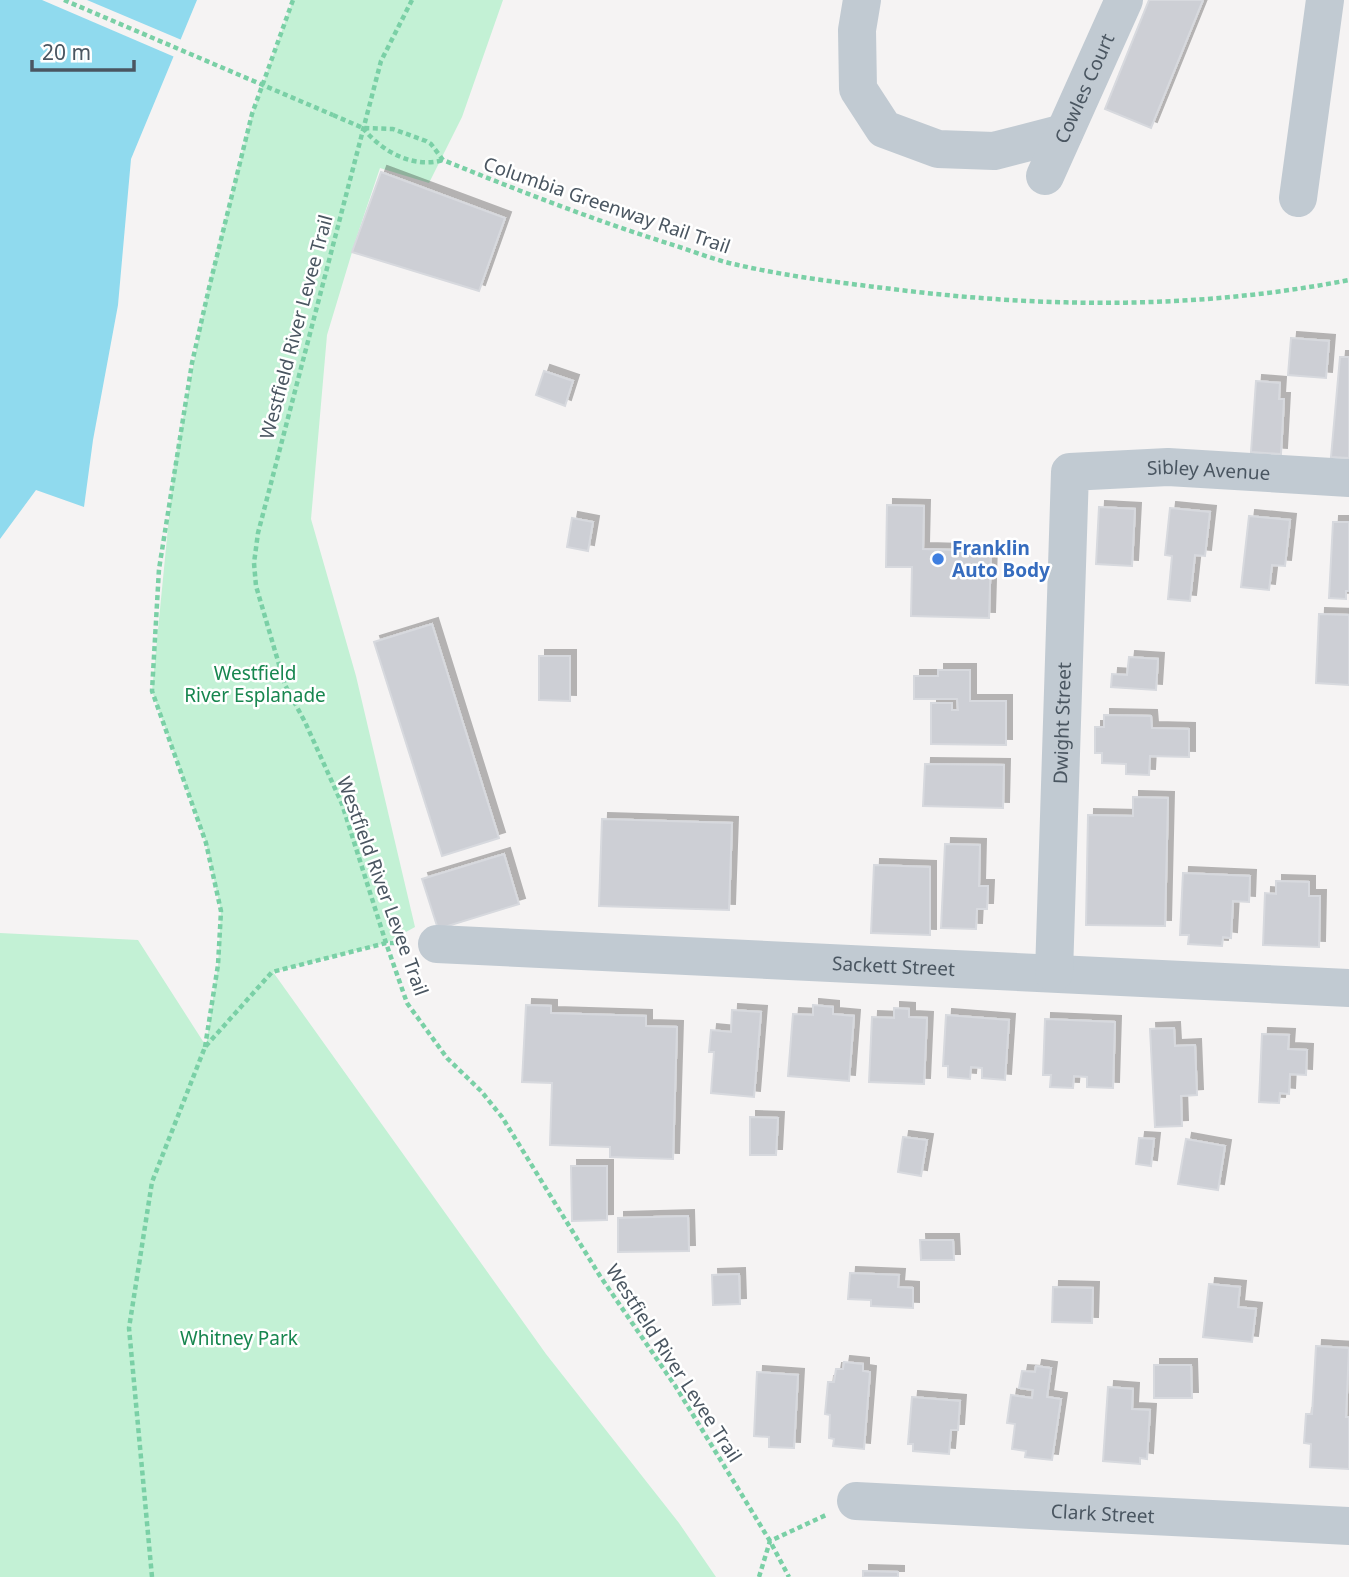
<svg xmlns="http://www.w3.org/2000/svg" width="1349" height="1577" font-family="'Noto Sans',sans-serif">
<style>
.green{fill:#c3f1d5}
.water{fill:#90daee}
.pier{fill:#f5f3f3}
.building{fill:#cdcfd5;stroke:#d7d9de;stroke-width:2;filter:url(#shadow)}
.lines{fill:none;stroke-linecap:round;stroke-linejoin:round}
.path{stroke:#7ad0a6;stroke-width:4.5;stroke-dasharray:5 3.5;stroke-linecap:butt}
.minor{stroke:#c1cad2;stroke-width:38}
.path-bridge{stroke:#7ad0a6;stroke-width:4.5;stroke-dasharray:5 3.5;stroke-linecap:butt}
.shop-dot{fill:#3f7fe0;stroke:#fff;stroke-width:2.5}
.labels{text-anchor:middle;stroke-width:5;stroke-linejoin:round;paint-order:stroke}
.street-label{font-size:19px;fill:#4a5661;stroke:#fff}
.shop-label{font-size:19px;font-weight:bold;fill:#366cbe;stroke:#fff;text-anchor:start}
.park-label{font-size:19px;fill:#17864f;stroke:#fff}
</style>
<defs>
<filter id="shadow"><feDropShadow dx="6" dy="-6" stdDeviation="0" flood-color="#0004"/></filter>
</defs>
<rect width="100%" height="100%" fill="#f5f3f3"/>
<path class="green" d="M293 0H503L462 117 429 183 380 168 356 239 327 335 311 519 356 676 415 927 386 943 273 972 546 1354 679 1523 716 1577H0V933L138 940 206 1046 218 965 221 911 206 843 152 691 174 466 208 288 252 114Z"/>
<path class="water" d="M0 0H197L131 159 118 305 93 440 84 507 36 490 0 539Z"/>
<path class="pier" d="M42 0H87L184 41 177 58Z"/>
<g class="building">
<path d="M1149 0H1203L1151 128 1105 109Z"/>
<path d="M381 172 505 218 479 291 352 252Z"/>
<path d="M1291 338 1329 341 1326 378 1288 375Z"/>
<path d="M1340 357H1349V458L1331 457Z"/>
<path d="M544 371 573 381 565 406 536 395Z"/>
<path d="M1256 381 1280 383 1279 399H1284L1281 454 1251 452Z"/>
<path d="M887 505 924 506 923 549 991 551 989 618 911 616 912 567H886Z"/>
<path d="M1099 507 1135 509 1132 566 1096 564Z"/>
<path d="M1170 508 1210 512 1205 556 1195 555 1190 601 1168 599 1172 556 1165 555Z"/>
<path d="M1249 516 1290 520 1285 566 1272 565 1269 590 1241 587Z"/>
<path d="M572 518 593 522 588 551 567 547Z"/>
<path d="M1333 522H1349V591H1346V599L1329 598Z"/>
<path d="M1319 614 1349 615V685L1316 683Z"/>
<path d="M432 624 499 838 442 856 374 642Z"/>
<path d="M539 656H570V701L539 700Z"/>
<path d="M1129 657 1158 659 1156 690 1111 687 1112 674 1127 675Z"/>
<path d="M938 670H970V701H1006V745L931 744V703H952V710H958L957 699H914V676H938Z"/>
<path d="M1104 715 1151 716 1152 728 1189 729V757L1150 756 1149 775 1126 774V764L1102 763V753H1095V727H1104Z"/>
<path d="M925 764 1004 765 1003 808 923 806Z"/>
<path d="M1133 797 1168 798 1165 926 1086 925 1088 815 1133 816Z"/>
<path d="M602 819 732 823 729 910 599 906Z"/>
<path d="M945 844 980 845 979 886H988L987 909H977L976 929 941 928Z"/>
<path d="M504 854 519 904 438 929 422 879Z"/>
<path d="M874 865 930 867V935L871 933Z"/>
<path d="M1183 873 1250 876 1249 902 1233 901 1231 938 1223 937 1222 946 1188 944 1189 935H1180Z"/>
<path d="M1276 881 1309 882V896H1320L1319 947 1263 945 1265 893 1276 894Z"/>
<path d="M526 1005 551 1006V1013L646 1016V1026L677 1027 673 1159 610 1157V1147L550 1145 552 1083 522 1082Z"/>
<path d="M813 1005 833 1007V1014L854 1016 849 1081 788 1076 793 1014 813 1015Z"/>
<path d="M894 1008 909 1009V1017L927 1018 924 1084 869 1082 872 1017 894 1018Z"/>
<path d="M732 1010 761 1012 754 1097 711 1093 714 1052H709L711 1030 731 1032Z"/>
<path d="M946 1015 1009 1020 1005 1080 982 1078V1068L971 1067 970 1079 948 1077V1066H943Z"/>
<path d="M1045 1019 1115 1022 1113 1088 1087 1087V1077L1074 1076 1073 1088 1050 1087 1051 1075H1043Z"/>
<path d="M1174 1028 1175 1046 1195 1045 1197 1095 1181 1096 1182 1126 1155 1127 1150 1029Z"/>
<path d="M1262 1034 1289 1035 1288 1049 1307 1050 1306 1075 1290 1074 1289 1094 1280 1093 1279 1103 1259 1102Z"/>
<path d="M750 1117 778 1118 776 1155H750Z"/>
<path d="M903 1137 927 1140 921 1176 898 1172Z"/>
<path d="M1139 1138 1154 1139 1151 1166 1136 1164Z"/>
<path d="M1186 1139 1225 1146 1218 1190 1178 1184Z"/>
<path d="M571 1166H607V1220L572 1221Z"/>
<path d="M688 1216 689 1251 618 1252V1218Z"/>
<path d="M920 1240H953L954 1260H921Z"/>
<path d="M850 1273 899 1275 898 1287 913 1288V1308L871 1306V1300L848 1299Z"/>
<path d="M739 1274 740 1304 713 1305 712 1275Z"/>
<path d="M1209 1284 1240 1287 1238 1307 1256 1309 1252 1342 1203 1337Z"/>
<path d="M1053 1287 1093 1288 1092 1323 1052 1322Z"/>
<path d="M1316 1346 1349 1348 1346 1417H1349V1469L1310 1467 1311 1444 1304 1443 1306 1414H1312Z"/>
<path d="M844 1362 863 1364V1371L870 1372 864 1449 833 1446 834 1439 829 1438 830 1415 825 1414 828 1382H834L836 1369H843Z"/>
<path d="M1154 1365H1191L1192 1398H1154Z"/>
<path d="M1036 1366 1051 1368 1047 1397 1061 1399 1052 1460 1025 1457 1026 1451 1012 1449 1015 1424 1007 1423 1011 1395 1032 1398 1033 1390 1019 1388 1022 1371 1035 1372Z"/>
<path d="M757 1372 798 1375 794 1448 769 1447V1437L754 1436Z"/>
<path d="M1108 1387 1133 1389 1132 1409 1150 1410 1147 1459 1140 1458V1464L1103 1461Z"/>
<path d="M912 1397 960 1401 958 1430H951L949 1454 913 1451V1444H908Z"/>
<path d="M863 1571 898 1572V1577H863Z"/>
</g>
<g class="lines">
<g class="path">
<path d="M412 0 381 61 258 533 254 563 256 586 285 685 305 722 342 804 386 943 407 1003 447 1058 481 1091 502 1117 600 1276 676 1387 770 1541 789 1577"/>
<path d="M333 115 363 128 393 129 426 141 431 144 443 160C517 190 591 219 667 243 690 250 714 260 738 265 786 276 835 282 884 288 1039 308 1195 310 1349 280"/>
<path d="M363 128C381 151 413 169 443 160"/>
<path d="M205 1047 218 965 221 911 206 843 152 691 159 569 192 363 209 288 252 114 293 0"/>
<path d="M152 1577 129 1328 152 1182 205 1047 272 972 386 943H401"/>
<path d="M759 1577 770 1541 826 1515"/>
</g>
<g class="minor">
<path d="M862 0 857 30 858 89 884 129 938 149 994 151 1064 133"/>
<path id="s1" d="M1045 176 1124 0"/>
<path d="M1298 198 1325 0"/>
<path id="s2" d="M437 944 1349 988"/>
<path id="s3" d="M1054 973 1070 472 1168 467 1349 478"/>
<path id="s4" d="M856 1501 1349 1526"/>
</g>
<path class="path-bridge" d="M64 0 333 115"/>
</g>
<circle class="shop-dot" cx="938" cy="559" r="7"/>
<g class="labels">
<g class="street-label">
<text dy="7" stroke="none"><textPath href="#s1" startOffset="96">Cowles Court</textPath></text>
<text transform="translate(607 205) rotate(19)" y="7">Columbia Greenway Rail Trail</text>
<text transform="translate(296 327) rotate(-75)" y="7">Westfield River Levee Trail</text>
<text dy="7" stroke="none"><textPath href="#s3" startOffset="640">Sibley Avenue</textPath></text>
<text dy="7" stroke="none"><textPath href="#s3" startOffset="250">Dwight Street</textPath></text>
<text transform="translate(383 886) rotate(70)" y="7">Westfield River Levee Trail</text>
<text dy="7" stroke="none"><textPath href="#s2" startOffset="457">Sackett Street</textPath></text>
<text transform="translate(674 1363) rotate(57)" y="7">Westfield River Levee Trail</text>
<text dy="7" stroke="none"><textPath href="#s4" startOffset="247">Clark Street</textPath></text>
</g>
<g class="shop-label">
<text x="952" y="555">Franklin<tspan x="952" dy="22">Auto Body</tspan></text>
</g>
<g class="park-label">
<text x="255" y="680">Westfield<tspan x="255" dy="22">River Esplanade</tspan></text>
<text x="239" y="1345">Whitney Park</text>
</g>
</g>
<path d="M32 60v10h102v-10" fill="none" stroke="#4a5661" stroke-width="3.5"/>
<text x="42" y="60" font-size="21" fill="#4a5661" stroke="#ffffff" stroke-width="5" paint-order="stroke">20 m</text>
</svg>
